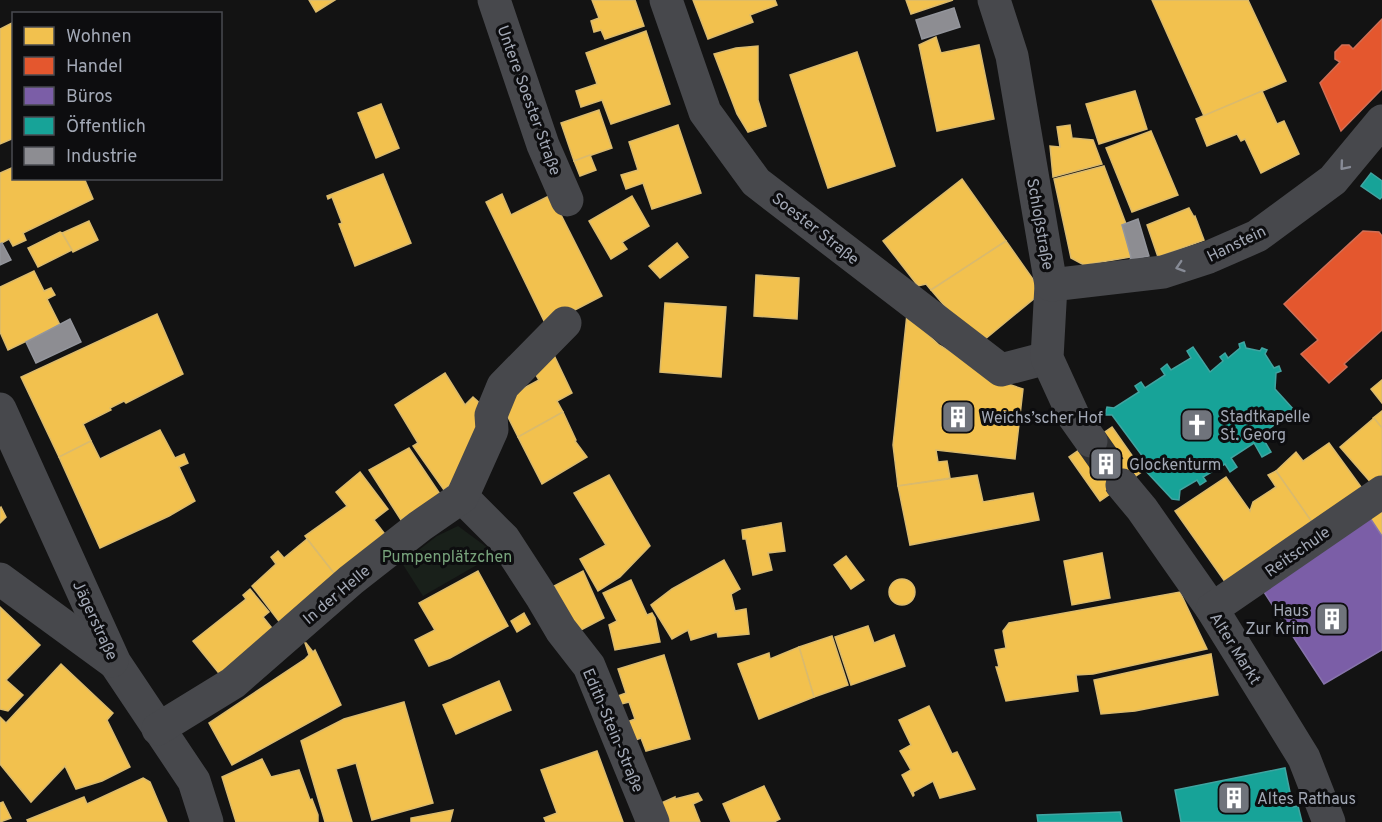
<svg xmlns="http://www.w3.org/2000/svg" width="1382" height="822" font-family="Overpass,sans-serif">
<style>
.green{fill:#19201a}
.homes{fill:#f2c14e;stroke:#daba6d;stroke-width:1.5}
.shops{fill:#e4572e;stroke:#d06f56;stroke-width:1.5}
.offices{fill:#7b5ea7;stroke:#8774ab;stroke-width:1.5}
.public{fill:#17a398;stroke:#41a4a1;stroke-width:1.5}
.industry{fill:#8d8d92;stroke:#93959c;stroke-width:1.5}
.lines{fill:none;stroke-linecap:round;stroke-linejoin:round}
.street-tunnel{stroke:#303133;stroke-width:33;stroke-dasharray:33 16;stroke-linecap:butt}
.street{stroke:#47484c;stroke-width:33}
.oneway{stroke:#878b96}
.labels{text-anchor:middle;stroke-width:6;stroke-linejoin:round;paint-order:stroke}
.street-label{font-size:16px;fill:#a2a8b5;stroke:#0d0d0f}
.poi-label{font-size:16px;fill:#a2a8b5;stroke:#0d0d0f;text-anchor:start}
.park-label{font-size:16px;fill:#77a27b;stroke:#0d0d0f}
</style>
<rect width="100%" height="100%" fill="#131313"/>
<path class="green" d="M458 526 496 554 423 596 402 563 437 536Z"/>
<g class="homes">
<path d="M309 0H335L316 12Z"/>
<path d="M592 0H635L644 26 605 39 601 30 594 32 591 21 599 18Z"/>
<path d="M693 0H775L777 5 750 15 753 22 708 39Z"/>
<path d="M906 0H953L911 14Z"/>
<path d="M1152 0H1248L1286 81 1204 116Z"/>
<path d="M14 22V138L0 144V29Z"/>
<path d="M646 31 670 104 611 124 602 100 581 107 576 91 597 84 586 53Z"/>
<path d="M936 37 941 53 979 45 994 119 937 131 919 45Z"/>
<path d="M758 46V100L766 126 748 132 737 114 714 54 736 48Z"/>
<path d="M857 52 895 166 828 188 790 75Z"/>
<path d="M1135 91 1147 129 1099 144 1086 104Z"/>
<path d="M1262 91 1277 124 1284 121 1299 154 1261 173 1245 139 1241 141 1237 134 1207 146 1196 119Z"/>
<path d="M381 104 399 148 376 158 358 113Z"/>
<path d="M599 110 612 148 574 161 561 123Z"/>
<path d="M678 125 701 193 652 209 643 183 626 189 621 175 638 170 629 142Z"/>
<path d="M1070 125 1072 138 1093 140 1102 164 1053 177 1050 146 1060 147 1057 127Z"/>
<path d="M1151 131 1178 195 1132 212 1106 148Z"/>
<path d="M590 155 596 170 580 176 574 161Z"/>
<path d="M1104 166 1126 224 1122 225 1131 257 1084 265 1071 258 1054 179Z"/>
<path d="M14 167V178H84L93 199 23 233 26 240 13 246 9 239 0 244V173Z"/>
<path d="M383 174 411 243 355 266 339 224 342 223 332 197 328 199 327 196Z"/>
<path d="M962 179 1006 241 931 290 926 284 918 286 883 241Z"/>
<path d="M550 193 602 296 546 325 486 202 502 194 511 215 549 196Z"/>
<path d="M632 196 649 226 622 242 627 249 611 259 589 221Z"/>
<path d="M1189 208 1194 217 1195 216 1204 240 1158 257 1147 225Z"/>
<path d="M89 221 98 240 73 252 62 233Z"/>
<path d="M60 232 62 233 72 250 38 267 28 248Z"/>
<path d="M1006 241 1042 292 978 345 931 290Z"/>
<path d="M677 243 688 257 660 278 649 266Z"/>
<path d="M34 271 44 291 51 288 55 295 47 299 60 325 8 350 0 332V287Z"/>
<path d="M756 275 799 278 797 319 754 316Z"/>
<path d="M665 303 726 307 721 377 660 372Z"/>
<path d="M157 314 183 374 126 403 124 401 110 408 111 410 83 424 91 441 59 457 21 377Z"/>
<path d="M907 314 939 345 986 371 984 376 1023 389 1015 459 936 450 938 462 947 461 950 478 898 486 893 445Z"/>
<path d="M552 351 572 393 557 401 563 412 518 437 500 401 539 380 531 367Z"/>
<path d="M445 373 465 405 473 397 484 407 458 478 444 490 413 446 418 443 395 405Z"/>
<path d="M1382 380V403L1371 389Z"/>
<path d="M1382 411V428L1373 418Z"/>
<path d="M563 412 576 440 575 441 587 457 542 484 518 437Z"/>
<path d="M1374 418 1382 428V479L1373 485 1340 447Z"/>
<path d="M1112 427 1143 471 1100 501 1069 457Z"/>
<path d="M160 430 175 458 184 454 188 463 179 467 195 501 169 516 100 548 59 457 91 441 100 459Z"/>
<path d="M1329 443 1364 491 1314 525 1276 471 1296 452 1303 461Z"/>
<path d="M409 448 440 494 401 520 369 470Z"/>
<path d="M1276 471 1314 525 1228 586 1175 511 1226 477 1250 511 1253 502 1276 487 1268 475Z"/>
<path d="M360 472 388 509 374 520 391 542 339 580 305 536 347 506 336 492Z"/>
<path d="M609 475 650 546 620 577 598 591 580 559 606 545 574 493Z"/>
<path d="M977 475 983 502 1033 493 1039 520 910 545 898 486Z"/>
<path d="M1 507 6 517 0 523V508Z"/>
<path d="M1382 510V536L1370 518Z"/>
<path d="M781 523 785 551 768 553 772 570 753 575 746 539H743L742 530Z"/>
<path d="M307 539 340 581 284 628 252 586 276 564 271 557 278 551 284 558Z"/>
<path d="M1102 553 1110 598 1072 605 1064 561Z"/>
<path d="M846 556 864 580 851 589 834 565Z"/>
<path d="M724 560 740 589 731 594 735 611 746 609 749 634 718 637 717 632 691 640 688 630 672 639 651 605 672 589Z"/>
<path d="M478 571 508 626 450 658 429 666 415 640 435 630 419 603Z"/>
<path d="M583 571 604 618 579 631 554 586Z"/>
<circle cx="902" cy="592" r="13"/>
<path d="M631 580 647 615 652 613 655 618 660 642 615 650 609 625 617 621 603 593Z"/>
<path d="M250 589 269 612 263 617 279 637 226 682 193 641 246 599 243 595Z"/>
<path d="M1180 592 1207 649 1093 674 1076 675 1078 691 1006 701 996 667H999L995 650 1006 648 1003 631 1009 623Z"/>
<path d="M0 607 40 645 6 680 23 695 8 711 0 709Z"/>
<path d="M524 613 530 624 517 632 511 621Z"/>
<path d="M868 626 874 643 894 635 905 666 851 685 835 637Z"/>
<path d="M832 636 848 685 814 697 799 647Z"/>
<path d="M305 643H306L313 652 315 650 341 705 232 765 209 723 305 659 309 655Z"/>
<path d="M799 647 814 697 759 719 738 664 769 653 770 659Z"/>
<path d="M1211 654 1218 695 1135 711 1101 714 1094 680Z"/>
<path d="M664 655 690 739 646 751 641 738 630 742 622 724 635 719 629 702 621 704 618 696 626 693 618 669Z"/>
<path d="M61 664 113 713 107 720 130 767 102 781 76 789 65 766 31 802 0 764V717L6 723Z"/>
<path d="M499 681 511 710 456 734 443 705Z"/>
<path d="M404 702 433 803 372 820 356 763 336 769 352 822H325L301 741 344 719Z"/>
<path d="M929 706 952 754 957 752 975 789 940 798 933 781 913 792 914 795 913 796 902 775 911 770 900 751 911 745 899 720Z"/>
<path d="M597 751 623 822H546L544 818 557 813 541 770Z"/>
<path d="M262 759 271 777 299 770 310 800 312 799 318 815V822H236L222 777Z"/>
<path d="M143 778 150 782 167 822H28L27 820 84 797 87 804Z"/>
<path d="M764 786 780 819 774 822H731L723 804Z"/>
<path d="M698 793 702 800 693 804 700 822H663L657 805 675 797V799Z"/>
<path d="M3 802 11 818 0 822V803Z"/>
<path d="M453 810 450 822H411V818Z"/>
</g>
<g class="shops">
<path d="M1382 19V89L1341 131 1320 83 1340 62 1335 59V52L1342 45H1349L1353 49Z"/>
<path d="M1363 231 1379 232 1382 236V330L1344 364 1347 367 1329 383 1301 354 1318 340 1284 304Z"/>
</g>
<path class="offices" d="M1370 518 1382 536V650L1324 684 1262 589Z"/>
<g class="public">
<path d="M1371 173 1382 181V197L1380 199 1361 186Z"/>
<path d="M1244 342 1246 348 1260 351 1262 348 1267 350 1265 354 1274 368 1279 366 1281 371 1276 373 1275 389 1294 410 1261 435 1271 452 1262 457 1254 443 1231 458 1237 467 1230 472 1225 464 1203 477 1206 481 1200 485 1197 480 1180 490 1179 500 1172 499 1144 469 1149 465 1112 415H1105L1107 407 1114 408 1139 392 1135 386 1141 382 1145 388 1165 375 1161 369 1167 364 1171 370 1191 358 1187 351 1193 347 1210 372 1223 361 1220 357 1225 353 1228 358 1240 348 1239 344Z"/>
<path d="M1285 768 1293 807 1298 806 1302 822H1181L1175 790Z"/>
<path d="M1120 812 1122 822H1038L1037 815Z"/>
</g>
<g class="industry">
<path d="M954 8 960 27 922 39 916 20Z"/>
<path d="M1138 219 1149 256 1130 260 1131 257 1122 225Z"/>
<path d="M2 243 11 260 0 265V244Z"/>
<path d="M70 319 81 342 36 363 26 342Z"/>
</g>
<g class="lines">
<path class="street-tunnel" d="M1091 441 1122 485"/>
<g class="street">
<path d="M494 0 543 145 567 200"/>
<path d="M666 0 705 112 756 182 1001 370 1047 358"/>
<path d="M994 0 1012 56 1051 285 1047 358 1074 417 1091 441"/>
<path d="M1051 285 1163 272 1209 257 1257 236 1333 180 1382 121"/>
<path d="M0 409 115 663 194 781 207 822"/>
<path d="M1122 485 1142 509 1212 609 1269 701 1304 758 1329 822"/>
<path d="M462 497 504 539 541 596 561 630 589 666 653 822"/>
<path d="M0 579 112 661"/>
<path d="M1212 609 1382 492"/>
<path d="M158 729 233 683 351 580 420 526 462 497 492 430 491 415 503 386 565 323"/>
</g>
</g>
<defs><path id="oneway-chevron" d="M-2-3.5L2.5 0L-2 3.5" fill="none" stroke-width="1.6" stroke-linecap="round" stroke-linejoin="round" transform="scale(1.5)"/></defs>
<g class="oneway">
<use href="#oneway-chevron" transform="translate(1344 166) rotate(130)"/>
<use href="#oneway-chevron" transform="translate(1180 267) rotate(162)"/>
</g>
<defs>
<symbol id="building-square" viewBox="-11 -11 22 22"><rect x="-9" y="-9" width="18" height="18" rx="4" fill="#70747c" stroke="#0d0d0f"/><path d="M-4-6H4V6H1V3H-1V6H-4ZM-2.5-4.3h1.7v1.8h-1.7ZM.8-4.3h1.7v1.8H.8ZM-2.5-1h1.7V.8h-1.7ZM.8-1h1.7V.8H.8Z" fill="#fff"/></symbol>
<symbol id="church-square" viewBox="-11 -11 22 22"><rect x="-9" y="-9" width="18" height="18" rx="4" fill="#70747c" stroke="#0d0d0f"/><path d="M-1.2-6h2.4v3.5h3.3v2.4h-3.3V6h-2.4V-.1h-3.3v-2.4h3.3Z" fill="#fff"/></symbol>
</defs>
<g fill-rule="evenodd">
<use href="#building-square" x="939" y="398" width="38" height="38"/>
<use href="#church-square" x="1178" y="406" width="38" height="38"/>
<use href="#building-square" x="1087" y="445" width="38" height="38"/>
<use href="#building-square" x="1313" y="600" width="38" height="38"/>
<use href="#building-square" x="1215" y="779" width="38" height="38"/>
</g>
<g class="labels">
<g class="street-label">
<text transform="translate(530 100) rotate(70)" y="6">Untere Soester Straße</text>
<text transform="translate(1041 224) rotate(80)" y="6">Schloßstraße</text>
<text transform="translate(816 228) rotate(38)" y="6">Soester Straße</text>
<text transform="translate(1236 243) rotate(-26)" y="6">Hanstein</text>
<text transform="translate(1297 551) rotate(-35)" y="6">Reitschule</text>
<text transform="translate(336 594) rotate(-40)" y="6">In der Helle</text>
<text transform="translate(96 620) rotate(65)" y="6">Jägerstraße</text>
<text transform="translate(1236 648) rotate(58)" y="6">Alter Markt</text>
<text transform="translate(614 730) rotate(67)" y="6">Edith-Stein-Straße</text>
</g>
<g class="poi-label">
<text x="1220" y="422">Stadtkapelle<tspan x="1220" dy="18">St. Georg</tspan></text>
<text x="981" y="423">Weichs’scher Hof</text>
<text x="1129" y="470">Glockenturm</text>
<text x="1309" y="616" text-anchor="end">Haus<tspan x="1309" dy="18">Zur Krim</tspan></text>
<text x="1257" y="804">Altes Rathaus</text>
</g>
<g class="park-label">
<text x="447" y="562">Pumpenplätzchen</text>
</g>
</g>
<rect x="12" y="12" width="210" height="168" fill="#0d0d0f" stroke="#494b51" stroke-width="1.5"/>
<rect x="24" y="27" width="30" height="18" fill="#f2c14e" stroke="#494b51" stroke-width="1.5"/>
<text x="66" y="42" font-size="18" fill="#a2a8b5">Wohnen</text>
<rect x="24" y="57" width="30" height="18" fill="#e4572e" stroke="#494b51" stroke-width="1.5"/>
<text x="66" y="72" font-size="18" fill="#a2a8b5">Handel</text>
<rect x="24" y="87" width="30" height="18" fill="#7b5ea7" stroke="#494b51" stroke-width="1.5"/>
<text x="66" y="102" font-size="18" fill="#a2a8b5">Büros</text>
<rect x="24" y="117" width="30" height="18" fill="#17a398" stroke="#494b51" stroke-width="1.5"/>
<text x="66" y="132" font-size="18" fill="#a2a8b5">Öffentlich</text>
<rect x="24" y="147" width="30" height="18" fill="#8d8d92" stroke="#494b51" stroke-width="1.5"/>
<text x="66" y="162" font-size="18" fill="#a2a8b5">Industrie</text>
</svg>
